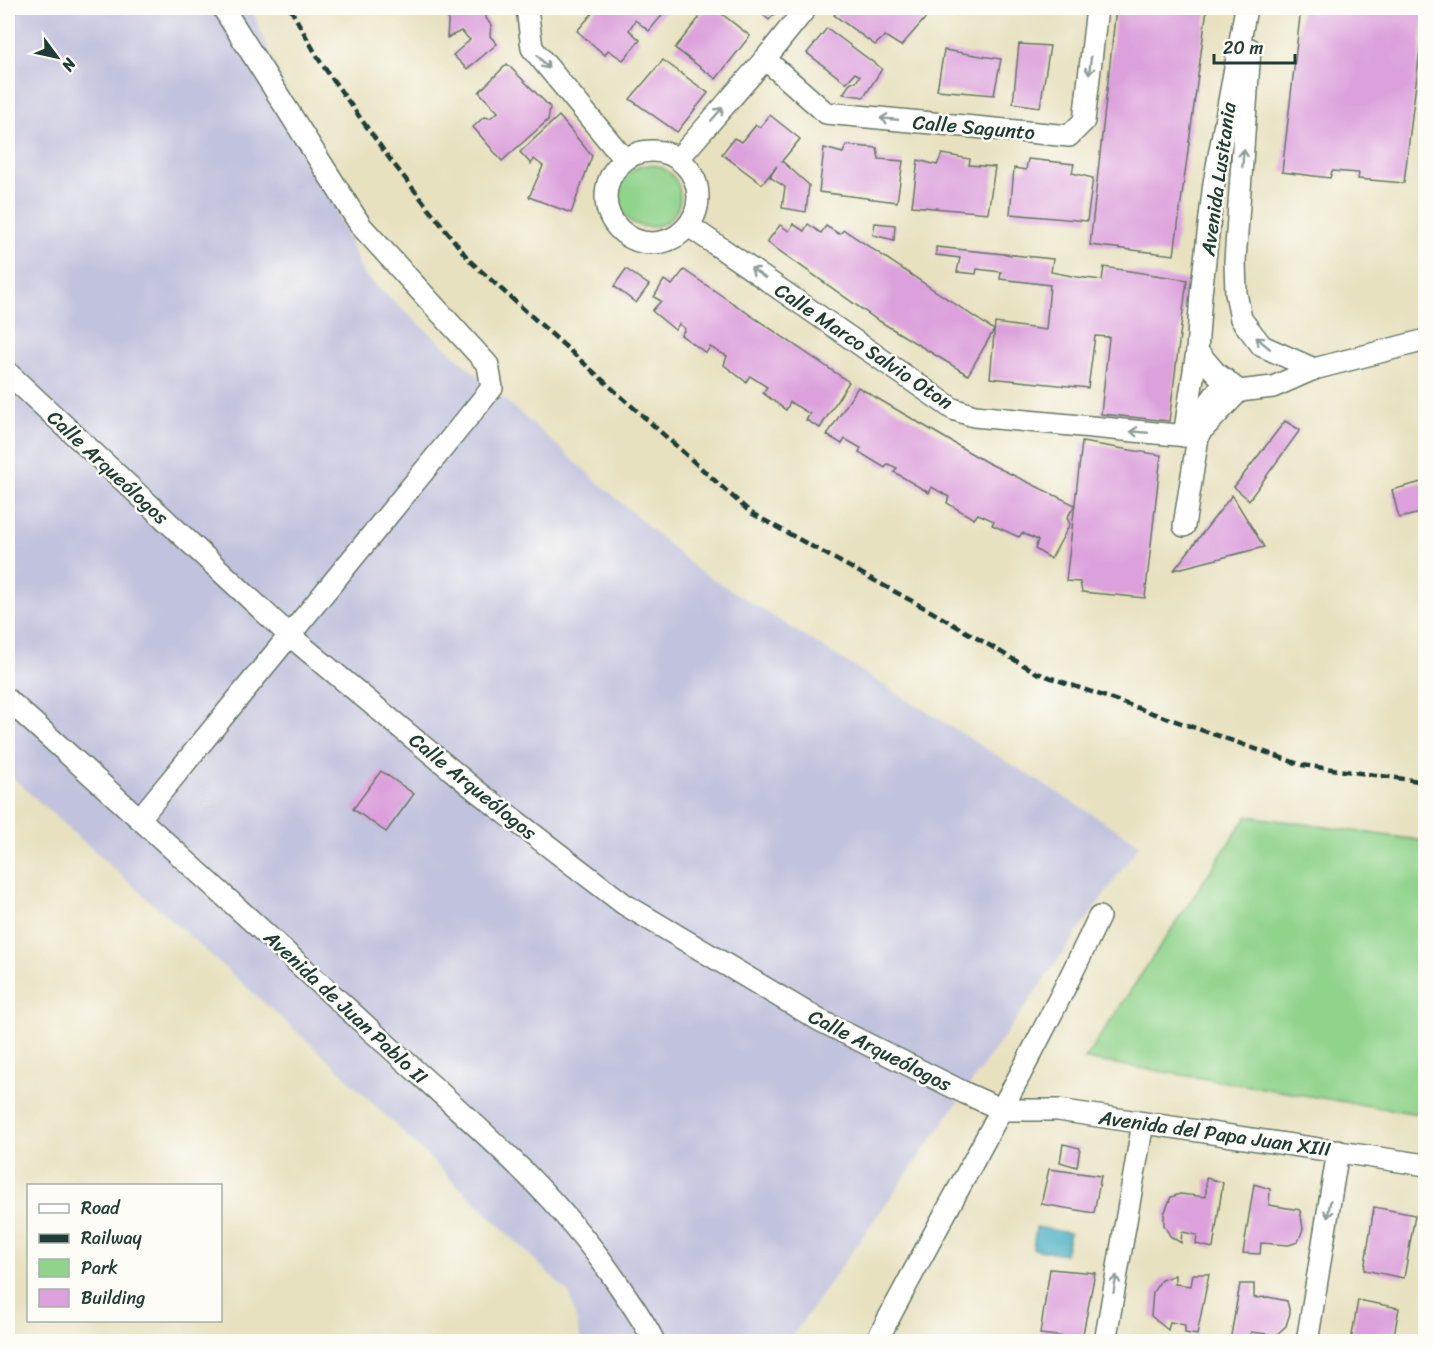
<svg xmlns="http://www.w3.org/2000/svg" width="1433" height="1349" font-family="Sriracha,sans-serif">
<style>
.industrial{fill:#c1c2dd}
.green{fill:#90d38b;stroke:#588860;stroke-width:1.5}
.water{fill:#44aec3;stroke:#32767c;stroke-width:1.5}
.building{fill:#dca0dc}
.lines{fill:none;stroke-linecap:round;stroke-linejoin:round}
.minor-casing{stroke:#657665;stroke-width:24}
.minor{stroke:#fff;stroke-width:21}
.rail{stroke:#1f3d34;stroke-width:4.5;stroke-dasharray:9 4.5;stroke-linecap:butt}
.oneway{stroke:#8f9e9a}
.labels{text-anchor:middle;stroke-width:5;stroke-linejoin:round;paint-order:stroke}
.street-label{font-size:20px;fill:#1f3d34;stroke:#fdfcf7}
</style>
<rect width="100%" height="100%" fill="#fdfcf7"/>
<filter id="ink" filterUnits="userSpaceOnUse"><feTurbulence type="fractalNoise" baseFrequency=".0167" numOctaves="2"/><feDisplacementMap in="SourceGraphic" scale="12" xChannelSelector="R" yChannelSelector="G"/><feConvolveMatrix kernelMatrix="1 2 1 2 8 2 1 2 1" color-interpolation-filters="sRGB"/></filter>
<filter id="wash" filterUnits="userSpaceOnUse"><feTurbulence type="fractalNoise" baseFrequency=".008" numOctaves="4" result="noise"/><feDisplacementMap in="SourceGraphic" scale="24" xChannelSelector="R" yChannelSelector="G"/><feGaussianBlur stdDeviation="1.35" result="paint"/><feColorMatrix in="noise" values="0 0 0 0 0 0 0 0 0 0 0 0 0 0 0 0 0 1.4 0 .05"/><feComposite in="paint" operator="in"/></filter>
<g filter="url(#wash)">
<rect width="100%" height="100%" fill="#e7e1bf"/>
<path class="industrial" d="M8 8H251L363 274 695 568 1140 844 789 1341H581L570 1294 326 1058 8 774Z"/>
<g class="green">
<circle cx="649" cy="196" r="31"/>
<path d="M1247 816 1425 841V1115L1085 1059Z"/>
</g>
<path class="water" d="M1036 1227 1070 1233 1065 1254 1033 1249Z"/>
<g id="blocks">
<g class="building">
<path d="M449 8H486V18L491 25 490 36 497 44 467 69 453 55 470 40 461 31 447 38Z"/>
<path d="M597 8H668L649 31 635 20 629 30 640 40 623 60 608 50 605 55 577 31Z"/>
<path d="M707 8H714L750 36 716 79 675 48Z"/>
<path d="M755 8H780L769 20Z"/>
<path d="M840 8H923L930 13 901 46 885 36 875 45 834 15Z"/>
<path d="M1042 8H1071V12L1042 9Z"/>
<path d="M1116 8H1207L1174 255 1090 245Z"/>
<path d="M1301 8H1425L1404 183 1358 179 1359 173 1332 171 1330 178 1282 172Z"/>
<path d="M827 28 882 69 864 97 843 94 851 82H856L860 76 855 73 846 83 807 53Z"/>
<path d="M1019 44 1050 46 1040 107 1013 103Z"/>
<path d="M944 50 1001 59 994 95 937 90Z"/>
<path d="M663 60 708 93 677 132 630 99Z"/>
<path d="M507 64 550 107 548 120 502 161 473 127 484 117 490 118 498 112 479 92Z"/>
<path d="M770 115 800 139 782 161 809 185 806 212 782 208 785 187 770 177 777 166 762 184 722 154 734 138 742 142 756 125 760 127Z"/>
<path d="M559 116 592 156 571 213 529 197 543 166 534 159 531 164 520 152Z"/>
<path d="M846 145 877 148 879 159 903 161 897 202 819 192 824 148 843 153Z"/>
<path d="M942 154 970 159 969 165 995 167 988 213 912 206 918 160 937 165Z"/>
<path d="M1028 159 1074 164 1072 173 1093 178 1087 221 1010 214 1014 168 1026 170Z"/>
<path d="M875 223 895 225 894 240 873 235Z"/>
<path d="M793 224 804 231 808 224 821 233 826 226 839 234 844 230 994 330 968 375 876 319 767 242 780 225 789 231Z"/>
<path d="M936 247 1053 259 1051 272 1077 277 1102 280 1104 267 1187 280 1169 421 1101 414 1109 337 1095 336 1088 388 990 378 995 323 1046 330 1050 285 1000 279 1001 272 977 269 976 274 957 272 960 258 936 255Z"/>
<path d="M626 269 649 285 636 303 614 286Z"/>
<path d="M684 270 849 382 820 428 806 420 810 414 790 402 786 410 763 393 767 387 750 376 746 382 724 365 727 356 710 347 706 353 681 335 685 329 679 324 675 330 652 311 661 301 654 297 664 280 672 285Z"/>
<path d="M858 387 986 462 1075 505 1067 518 1070 524 1051 559 1035 549 1038 540 1022 533 1019 537 992 525 994 521 978 514 974 519 947 503 949 497 932 487 929 493 894 472 897 468 888 464 885 468 859 452 861 448 845 439 842 444 827 435Z"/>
<path d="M1285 421 1300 430 1249 500 1234 487Z"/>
<path d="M1082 442 1161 455 1145 598 1082 592 1080 582 1066 581Z"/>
<path d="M1425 481V512L1399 518 1392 490Z"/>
<path d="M1232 495 1264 547 1174 570Z"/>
<path d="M381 771 414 794 386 832 353 809Z"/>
<path d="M1063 1144 1080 1148 1077 1167 1060 1162Z"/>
<path d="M1049 1169 1101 1176 1094 1213 1041 1204Z"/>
<path d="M1206 1178 1223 1182 1213 1248 1196 1244 1197 1235 1182 1232 1181 1243 1170 1236 1164 1225V1214L1171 1197 1180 1194 1206 1197Z"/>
<path d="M1254 1184 1270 1189 1269 1205 1300 1210 1303 1229 1298 1242 1289 1245 1261 1243 1260 1254 1243 1253Z"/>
<path d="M1374 1207 1415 1215 1404 1278 1364 1270Z"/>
<path d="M1050 1269 1095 1273 1082 1339 1040 1334Z"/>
<path d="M1193 1274H1209L1197 1335 1185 1333V1325L1170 1322 1168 1330 1151 1316 1153 1292 1161 1280 1175 1275V1284L1191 1286Z"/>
<path d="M1240 1284H1254V1298L1268 1297 1287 1301 1290 1313 1286 1326 1276 1335 1251 1332 1248 1341H1230Z"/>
<path d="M1358 1300 1399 1308 1393 1341H1351Z"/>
</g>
</g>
</g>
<g filter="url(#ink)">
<use href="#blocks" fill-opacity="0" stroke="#657665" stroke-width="1.5"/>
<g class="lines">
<defs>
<g id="minor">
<path d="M527 8 532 48 624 159"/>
<path d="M1246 8 1214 183 1201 294 1197 351 1216 373 1239 391 1273 387 1314 369"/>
<path d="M1250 49 1235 261 1236 293 1241 319 1262 346 1314 369"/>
<path d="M765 59 826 113 1069 136 1084 121 1097 8"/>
<circle cx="652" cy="197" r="46"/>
<path d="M679 158 765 59 806 8"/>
<path d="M689 226 953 409 974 416 1198 437"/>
<path d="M1301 371 1314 369 1426 340"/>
<path d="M8 373 289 635 478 792 624 904 819 1020 965 1093 1003 1110H1058L1426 1165"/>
<path d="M1204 428 1239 391"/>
<path d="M1184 436 1197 351"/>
<path d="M1184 526 1198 437 1206 407 1226 380"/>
<path d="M8 700C131 810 253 922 375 1034 461 1113 555 1189 620 1287 632 1305 645 1322 654 1342"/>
<path d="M140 818 492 388 488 365 361 226 223 8"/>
<path d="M876 1342C951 1200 1031 1062 1099 917"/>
<path d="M1105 1342 1143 1123"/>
<path d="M1307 1342 1338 1151"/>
</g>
</defs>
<use href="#minor" class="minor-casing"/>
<use href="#minor" class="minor"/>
<path class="rail" d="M290 8 321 63 389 158 470 261 751 513 932 612 1037 673 1302 765 1426 782"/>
</g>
<defs><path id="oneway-shaft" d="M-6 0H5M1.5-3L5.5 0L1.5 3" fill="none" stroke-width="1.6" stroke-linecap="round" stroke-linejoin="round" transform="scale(1.5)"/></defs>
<g class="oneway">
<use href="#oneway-shaft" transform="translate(543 62) rotate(50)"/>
<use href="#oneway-shaft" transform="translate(1090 66) rotate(96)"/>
<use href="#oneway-shaft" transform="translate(717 114) rotate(-49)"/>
<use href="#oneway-shaft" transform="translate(889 119) rotate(-175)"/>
<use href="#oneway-shaft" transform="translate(1243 158) rotate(-86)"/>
<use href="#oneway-shaft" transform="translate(758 273) rotate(-145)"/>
<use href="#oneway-shaft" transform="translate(1263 343) rotate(-140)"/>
<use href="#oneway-shaft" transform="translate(1139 432) rotate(-175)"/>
<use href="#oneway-shaft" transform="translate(1329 1209) rotate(99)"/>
<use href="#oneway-shaft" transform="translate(1115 1284) rotate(-80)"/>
</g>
</g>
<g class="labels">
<g class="street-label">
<text transform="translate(974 127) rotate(5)" y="7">Calle Sagunto</text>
<text transform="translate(1218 179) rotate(-82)" y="7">Avenida Lusitania</text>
<text transform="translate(864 346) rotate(34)" y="7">Calle Marco Salvio Oton</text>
<text transform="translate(108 467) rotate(43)" y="7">Calle Arqueólogos</text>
<text transform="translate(473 786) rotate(39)" y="7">Calle Arqueólogos</text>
<text transform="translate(346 1007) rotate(43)" y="7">Avenida de Juan Pablo II</text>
<text transform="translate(880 1050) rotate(27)" y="7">Calle Arqueólogos</text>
<text transform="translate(1215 1133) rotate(8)" y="7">Avenida del Papa Juan XIII</text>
</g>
</g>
<rect width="1433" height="1349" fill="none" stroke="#fdfcf7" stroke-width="30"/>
<rect x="27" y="1184" width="195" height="138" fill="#fdfcf7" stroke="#a4b0a9" stroke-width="1.5"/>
<rect x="39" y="1204" width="30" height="9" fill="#ffffff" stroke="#a4b0a9" stroke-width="1.5"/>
<text x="81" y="1214" font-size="18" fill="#1f3d34">Road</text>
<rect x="39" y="1234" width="30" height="9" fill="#1f3d34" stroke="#a4b0a9" stroke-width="1.5"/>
<text x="81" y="1244" font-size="18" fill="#1f3d34">Railway</text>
<rect x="39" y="1259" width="30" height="18" fill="#90d38b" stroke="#a4b0a9" stroke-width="1.5"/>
<text x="81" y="1274" font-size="18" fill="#1f3d34">Park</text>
<rect x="39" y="1289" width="30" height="18" fill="#dca0dc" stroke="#a4b0a9" stroke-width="1.5"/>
<text x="81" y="1304" font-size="18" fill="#1f3d34">Building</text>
<g transform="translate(57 57) rotate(123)" stroke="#fdfcf7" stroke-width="4.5" paint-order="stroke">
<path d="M0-4.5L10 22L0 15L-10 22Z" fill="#1f3d34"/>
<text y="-9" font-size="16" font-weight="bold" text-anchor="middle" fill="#1f3d34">N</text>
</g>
<path d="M1214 54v9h81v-9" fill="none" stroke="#1f3d34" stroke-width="3"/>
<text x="1223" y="54" font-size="18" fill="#1f3d34" stroke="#fdfcf7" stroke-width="4.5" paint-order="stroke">20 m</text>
</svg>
